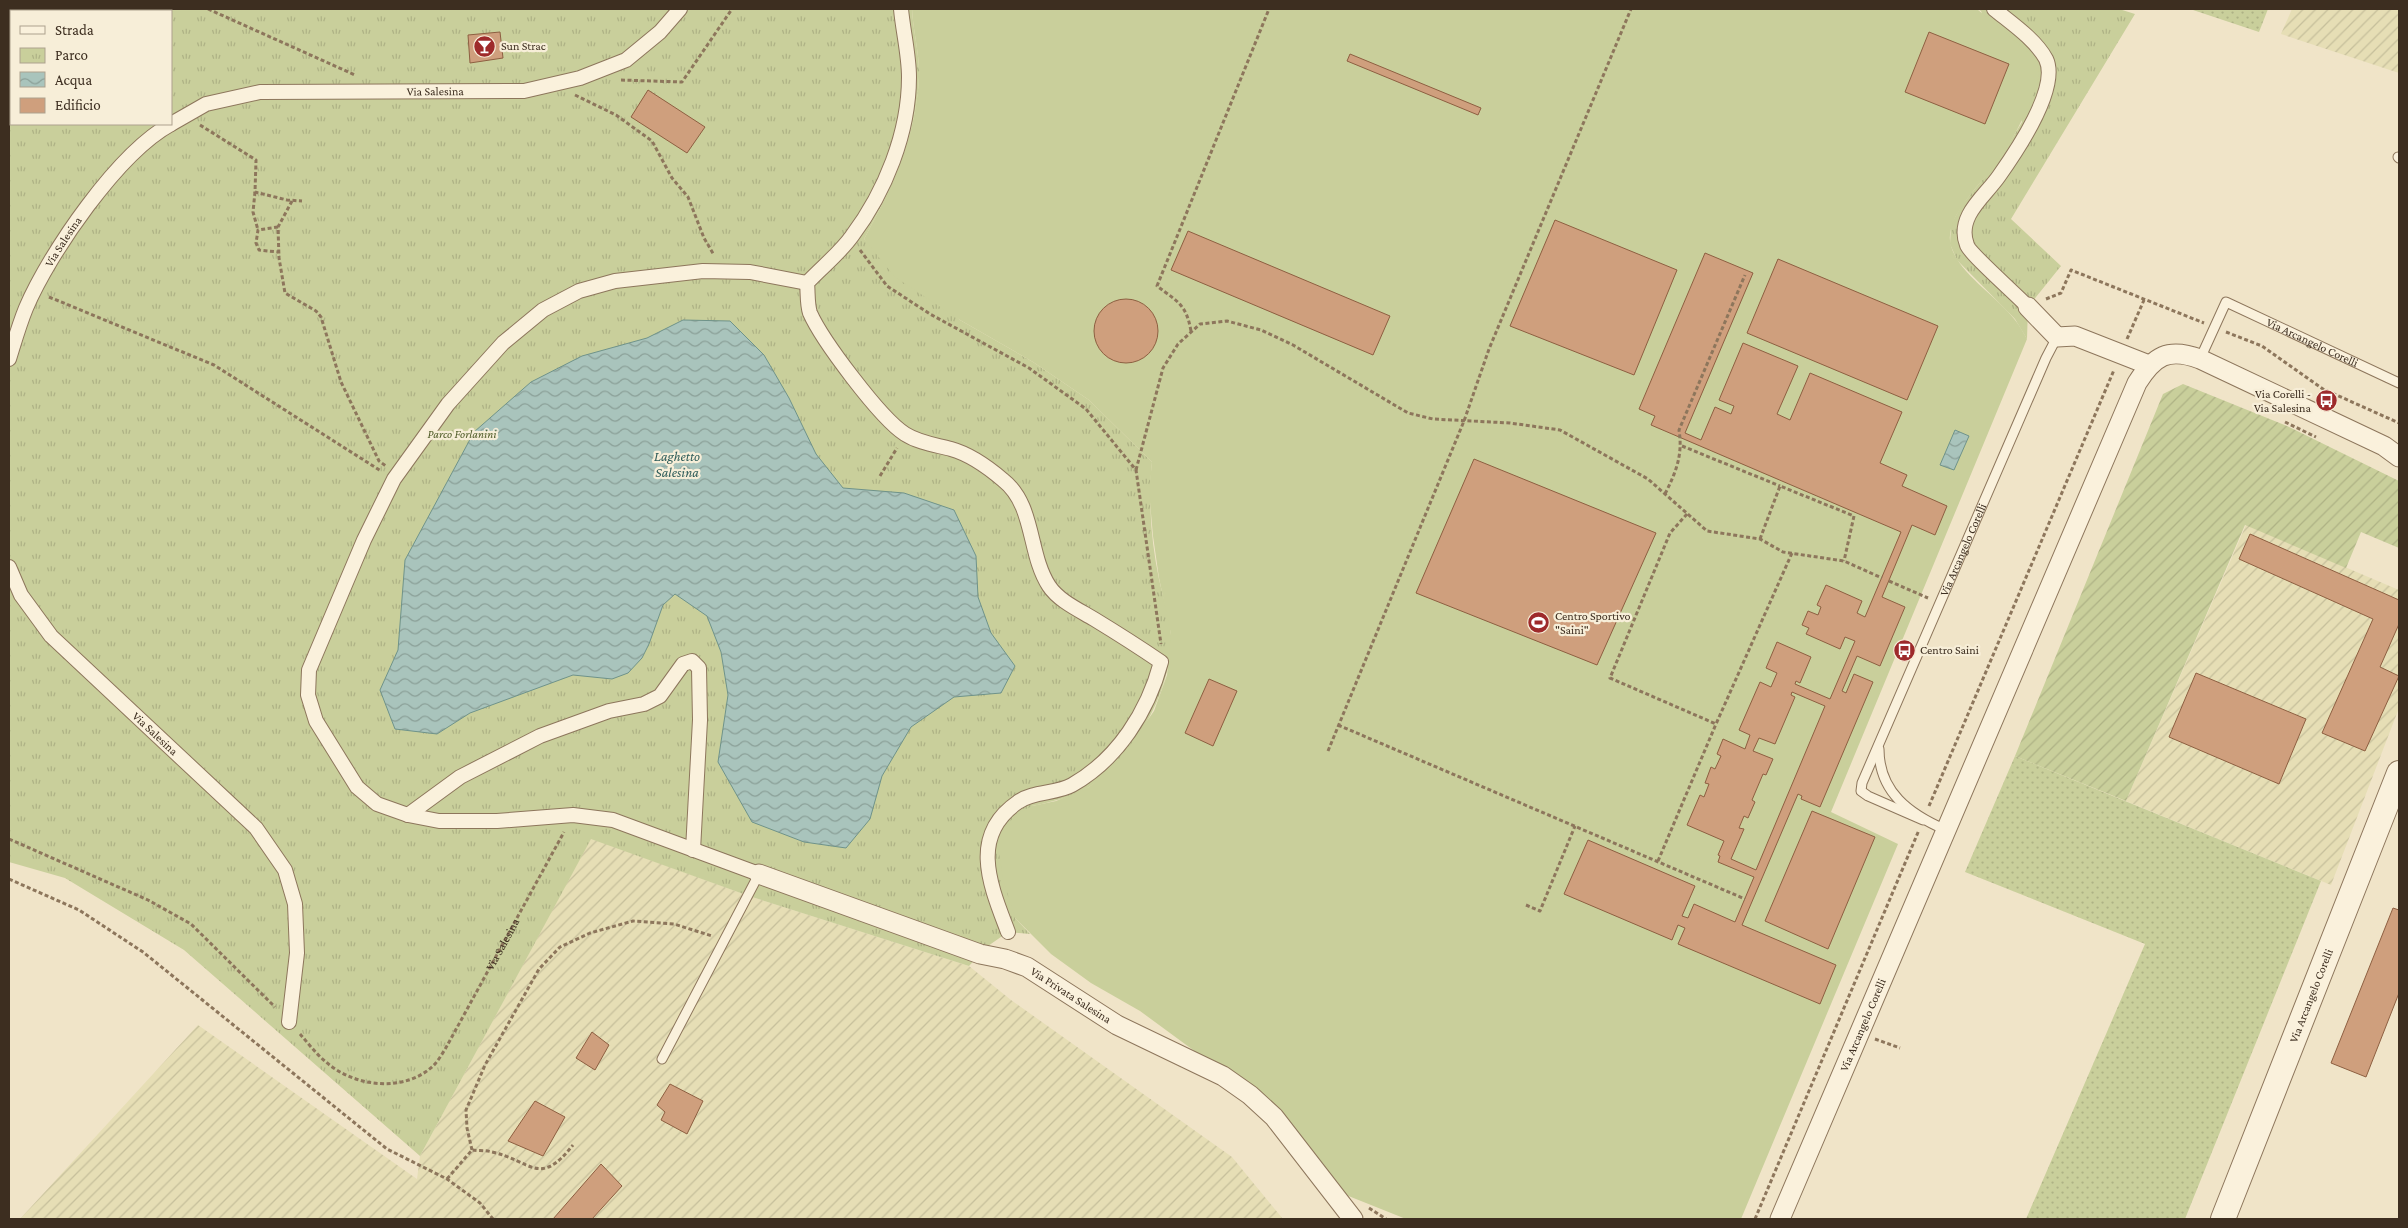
<svg xmlns="http://www.w3.org/2000/svg" width="2408" height="1228" font-family="'Crimson Pro',serif">
<style>
.farmland{fill:url(#farmland-furrows)}
.grass{fill:url(#grass-dots)}
.park{fill:url(#park-tufts);fill-rule:evenodd}
.garden{fill:url(#garden-furrows)}
.pitch{fill:#c9cf9b}
.water{fill:url(#water-waves);stroke:#6f938a}
.building{fill:#cf9f7d;stroke:#8d5f41;fill-rule:evenodd}
.lines{fill:none;stroke-linecap:round;stroke-linejoin:round}
.service-casing{stroke:#8d765c;stroke-width:11}
.pedestrian-casing{stroke:#8d765c;stroke-width:16}
.minor-casing{stroke:#8d765c;stroke-width:21}
.tertiary-casing{stroke:#8d765c;stroke-width:26}
.path{stroke:#8d765c;stroke-width:3;stroke-dasharray:4 2.5;stroke-linecap:butt}
.service{stroke:#faf1dc;stroke-width:9}
.pedestrian{stroke:#faf1dc;stroke-width:14}
.minor{stroke:#faf1dc;stroke-width:19}
.tertiary{stroke:#faf1dc;stroke-width:24}
.labels{text-anchor:middle;stroke-width:4.5;stroke-linejoin:round;paint-order:stroke}
.poi-label{font-size:12px;fill:#3d2e20;stroke:#f7eed8;text-anchor:start}
.street-label{font-size:12px;fill:#3d2e20;stroke:#f7eed8}
.park-label{font-size:12px;font-style:italic;fill:#4d5a26;stroke:#f7eed8}
.water-label{font-size:14px;font-style:italic;fill:#2f5d5a;stroke:#f7eed8}
</style>
<defs>
<pattern id="farmland-furrows" width="10" height="10" patternUnits="userSpaceOnUse" patternTransform="scale(1.25)"><rect width="10" height="10" fill="#e6deb5"/><path d="M-1 1l2-2M0 10L10 0M9 11l2-2" fill="none" stroke="#c6bf9b"/></pattern>
<pattern id="grass-dots" width="8" height="8" patternUnits="userSpaceOnUse" patternTransform="scale(1.25)"><rect width="8" height="8" fill="#c9cf9b"/><path d="M2 2h.1M6 6h.1" fill="none" stroke="#aeb285" stroke-width="1.8" stroke-linecap="round"/></pattern>
<pattern id="park-tufts" width="24" height="20" patternUnits="userSpaceOnUse" patternTransform="scale(1.25)"><rect width="24" height="20" fill="#c9cf9b"/><path d="M3 7l-1-3M5 7V3M7 7l1-3M15 17l-1-3M17 17v-4M19 17l1-3" fill="none" stroke="#aeb285"/></pattern>
<pattern id="garden-furrows" width="10" height="10" patternUnits="userSpaceOnUse" patternTransform="scale(1.25)"><rect width="10" height="10" fill="#c9cf9b"/><path d="M-1 1l2-2M0 10L10 0M9 11l2-2" fill="none" stroke="#aeb285"/></pattern>
<pattern id="water-waves" width="16" height="10" patternUnits="userSpaceOnUse" patternTransform="scale(1.25)"><rect width="16" height="10" fill="#a9c4bc"/><path d="M0 5q4-4 8 0t8 0" fill="none" stroke="#8ba098"/></pattern>
</defs>
<rect width="100%" height="100%" fill="#f0e4c8"/>
<g class="farmland">
<path d="M2292 9H2399V73L2281 34Z"/>
<path d="M2246 525 2399 590V708L2331 885 2126 801Z"/>
<path d="M591 838 749 896 969 966 1011 1000 1232 1157 1283 1219H20L198 1025 417 1179 420 1156Z"/>
</g>
<g class="grass">
<path d="M2190 9H2268L2259 32Z"/>
<path d="M2015 756 2321 881 2185 1219H2026L2145 944 1965 872Z"/>
</g>
<g class="park">
<path d="M9 9H912C913 31 920 55 919 77 916 137 892 188 864 239L960 320 1033 362 1089 400 1152 462C1148 501 1151 541 1159 579 1163 598 1170 616 1171 635 1173 688 1135 758 1089 787 1072 797 1052 802 1032 806L1015 918 1030 934 1008 932 988 946 969 966 749 896 591 839 420 1156 184 950 65 878 9 862ZM11 11H171V124H11Z"/>
<path d="M1977 9H2119L2135 14 2011 219 2061 266 2028 307 2027 339 2015 319 1957 260 1950 244 1951 225 1961 206 2001 157 2022 122 1981 11Z"/>
</g>
<path class="garden" d="M2183 384 2287 426 2399 481V548L2361 532 2346 568 2245 525 2126 801 2015 756 2163 394Z"/>
<path class="pitch" d="M912 9H1977L2036 59C2042 73 2037 85 2032 98 2023 119 2014 137 2002 156 1987 179 1942 216 1951 246 1959 274 1997 296 2015 320 2020 326 2023 332 2027 339L1831 812 1898 844 1741 1219H1406L1326 1187 1219 1069 1140 1011 1091 983 1051 954 1015 918 1003 879 998 846 1003 829 1017 814 1032 806 1056 801 1089 787 1111 769 1129 747 1154 711 1167 675 1171 634 1159 578 1153 536 1149 491 1152 462 1089 400 1033 362 960 320 895 277 864 239C892 188 916 137 919 77 920 55 913 31 912 9Z"/>
<g class="water">
<path d="M683 320 730 321 764 355 789 398 816 454 843 488 904 493 954 510 976 556 978 597 991 633 1015 666 1001 693 954 697 911 727 882 776 870 819 846 848 804 842 752 822 718 762 728 695 721 652 707 616 675 594 663 605 649 644 642 658 628 673 612 679 573 675 470 713 437 734 395 729 380 690 398 650 405 560 474 432 531 382 582 356 647 338Z"/>
<path d="M1955 430 1969 436 1954 470 1940 465Z"/>
</g>
<g class="building">
<path d="M500 32 503 58 470 63 468 35Z"/>
<path d="M1929 32 2009 64 1985 124 1905 92Z"/>
<path d="M1350 54 1481 108 1478 115 1347 61Z"/>
<path d="M648 90 705 127 687 153 631 117Z"/>
<path d="M1555 220 1677 270 1634 375 1510 326Z"/>
<path d="M1188 231 1390 316 1373 355 1171 270Z"/>
<path d="M1705 253 1753 273 1685 433 1701 440 1715 407 1731 414 1734 406 1719 400 1743 343 1798 366 1777 414 1790 420 1810 373 1902 412 1880 463 1907 475 1902 486 1947 506 1935 535 1912 525 1882 597 1905 607 1880 666 1857 656 1842 691 1846 693 1854 674 1873 682 1820 807 1801 799 1802 796 1798 794 1742 925 1836 965 1820 1004 1678 944 1685 928 1678 925 1672 940 1564 894 1588 840 1695 886 1682 916 1688 918 1694 904 1735 922 1754 877 1718 862 1720 856 1718 855 1724 841 1687 825 1700 795 1704 797 1709 784 1705 783 1711 767 1715 769 1721 756 1717 754 1723 739 1745 749 1750 735 1739 730 1760 682 1771 687 1777 673 1766 668 1777 642 1811 657 1800 683 1796 681 1795 684 1830 699 1855 641 1845 637 1840 649 1806 634 1809 628 1802 625 1808 611 1818 615 1821 607 1817 605 1826 585 1862 601 1857 613 1865 617 1901 532 1651 425 1655 416 1639 409ZM1792 692 1825 706 1756 870 1731 859 1744 829 1739 828 1744 816 1748 818 1755 802 1752 800 1763 774 1766 775 1773 759 1753 751 1759 738 1775 744 1795 697 1791 695Z"/>
<path d="M1778 259 1938 326 1907 400 1747 333Z"/>
<circle cx="1126" cy="331" r="32"/>
<path d="M1474 459 1656 533 1597 665 1416 593Z"/>
<path d="M2250 534 2399 600V624L2380 667 2399 676 2365 751 2322 733 2373 619 2239 559Z"/>
<path d="M2196 673 2306 719 2279 784 2169 737Z"/>
<path d="M1209 679 1237 691 1213 746 1185 733Z"/>
<path d="M1812 811 1875 837 1828 949 1765 921Z"/>
<path d="M2393 908 2399 910V993L2366 1077 2331 1063Z"/>
<path d="M592 1032 609 1045 595 1070 576 1058Z"/>
<path d="M670 1084 703 1101 687 1134 661 1120 665 1112 657 1105Z"/>
<path d="M535 1101 565 1117 543 1156 508 1141Z"/>
<path d="M601 1164 622 1186 592 1219H553Z"/>
</g>
<g class="lines">
<defs>
<g id="service">
<path d="M2398 157 2399 158"/>
<path id="s2" d="M2200 359 2226 302 2399 383"/>
<path d="M1879 749C1879 792 1909 814 1946 830"/>
<path id="s3" d="M1923 820 1868 796 1861 791 1862 783 2046 358 2057 337"/>
<path d="M662 1059 759 874"/>
</g>
<g id="pedestrian">
<path d="M901 9C903 31 909 55 909 77 909 133 885 192 852 236 840 253 821 268 807 283 808 292 807 304 810 313 822 340 880 418 905 434 919 443 936 445 951 449 969 454 989 468 1003 480 1035 505 1028 554 1049 586 1059 601 1079 610 1094 619 1117 633 1139 647 1161 662 1148 711 1118 759 1072 785 1056 794 1033 791 1018 802 968 836 991 887 1008 932"/>
<path d="M1994 9C2011 23 2035 39 2046 59 2060 88 2016 152 1999 176 1990 189 1976 201 1969 215 1964 225 1963 235 1967 245 1969 253 2019 297 2028 307"/>
<path id="s4" d="M171 124 206 104 260 92 524 91 580 78 626 60 660 32 680 9"/>
<path id="s5" d="M9 359C14 343 19 325 26 308 50 252 118 153 171 124"/>
<path id="s6" d="M9 567 21 595 51 636 256 828 285 870 295 904 297 953 289 1022"/>
<path d="M408 815 460 777 540 736 609 711 644 704 660 696 683 664 692 661 699 668 700 720 693 850"/>
<path d="M759 874 613 820 573 815 497 821H439L408 815 377 804 357 787 316 721 308 695 309 670 364 540 394 479 448 404 503 343 543 310 579 291 615 281 703 271 750 272 807 283"/>
</g>
<g id="minor">
<path d="M2028 307 2057 337 2075 336 2149 365"/>
<path id="s7" d="M759 874 980 954 1005 959 1027 967 1117 1025 1223 1076 1250 1095 1274 1117 1353 1219"/>
<path id="s8" d="M1780 1219 2137 383C2154 356 2168 347 2200 359L2384 446 2399 457"/>
</g>
<g id="tertiary">
<path id="s9" d="M2223 1219 2399 773"/>
</g>
</defs>
<use href="#service" class="service-casing"/>
<use href="#pedestrian" class="pedestrian-casing"/>
<use href="#minor" class="minor-casing"/>
<use href="#tertiary" class="tertiary-casing"/>
<g class="path">
<path d="M208 9 355 75"/>
<path d="M22 11 37 9"/>
<path d="M9 14 11 13"/>
<path d="M621 80 682 82 732 9"/>
<path d="M575 95 616 115 652 141 672 178 688 197 704 238 714 255"/>
<path d="M200 125 256 160 255 192 287 200 302 201"/>
<path d="M255 192 253 212 258 230"/>
<path d="M292 201 278 227 279 258 285 293 316 311 321 317 341 382 379 461 386 466"/>
<path d="M278 227 258 230 256 243 259 250 278 252"/>
<path d="M860 250 887 286 930 314 1029 368 1086 409 1136 470 1161 644"/>
<path d="M49 297 214 365 381 471"/>
<path d="M2046 299 2061 293 2071 270 2204 323"/>
<path d="M1191 331C1186 304 1178 302 1157 286L1269 9"/>
<path d="M2226 332 2262 346 2323 389 2399 423"/>
<path d="M2127 339 2144 300"/>
<path d="M2285 422 2316 437"/>
<path d="M1682 446 1780 486"/>
<path d="M1136 470 1163 368 1178 344 1200 324 1227 321 1261 330 1293 345 1408 413 1433 419 1510 423 1560 430 1648 479 1707 531 1760 539 1783 552 1844 561 1882 578"/>
<path d="M880 476 897 448"/>
<path d="M1665 494C1676 472 1683 455 1679 430L1745 275"/>
<path d="M1687 514 1670 533 1610 678 1716 724 1792 553"/>
<path d="M1760 539 1780 486 1854 516 1844 561"/>
<path d="M1889 581 1928 598"/>
<path d="M1338 725 1745 899"/>
<path d="M1328 751 1464 421 1489 349 1631 9"/>
<path d="M1929 806 2114 370"/>
<path d="M9 839 148 900 191 924 275 1007"/>
<path d="M1658 861 1716 724"/>
<path d="M9 879 79 910 143 952 387 1149 447 1179 480 1203 493 1219"/>
<path d="M1526 905 1540 911 1575 826"/>
<path id="s1" d="M300 1034C308 1043 316 1054 326 1062 354 1087 404 1093 433 1066 439 1060 444 1051 448 1044L564 832"/>
<path d="M1875 1039 1900 1048"/>
<path d="M472 1150 467 1128 466 1110 485 1065 539 969 560 947 590 933 633 921 674 924 712 936"/>
<path d="M447 1179 472 1150C478 1151 486 1150 492 1152 532 1161 539 1188 573 1145"/>
<path d="M1369 1208 1386 1219"/>
<path d="M1755 1219 1919 830"/>
</g>
<use href="#service" class="service"/>
<use href="#pedestrian" class="pedestrian"/>
<use href="#minor" class="minor"/>
<use href="#tertiary" class="tertiary"/>
</g>
<defs>
<symbol id="bar-disc" viewBox="-11 -11 22 22"><circle r="9.5" fill="#9e2a2b" stroke="#f7eed8"/><path d="M-6-5H6L.8 .8V4.5H3.5V6h-7V4.5H-.8V.8Z" fill="#fff"/></symbol>
<symbol id="bus-disc" viewBox="-11 -11 22 22"><circle r="9.5" fill="#9e2a2b" stroke="#f7eed8"/><path d="M-5-6H5V4H4V6H2V4H-2V6H-4V4H-5ZM-3.5-4V0h7V-4ZM-3.5 1.2v1.5H-2V1.2ZM2 1.2v1.5H3.5V1.2Z" fill="#fff"/></symbol>
<symbol id="stadium-disc" viewBox="-11 -11 22 22"><circle r="9.5" fill="#9e2a2b" stroke="#f7eed8"/><path d="M0-5a6.5 5 0 1 0 0 10a6.5 5 0 1 0 0-10ZM-3.5-1.8h7v3.6h-7Z" fill="#fff"/></symbol>
</defs>
<g fill-rule="evenodd">
<use href="#bar-disc" x="472" y="34" width="25" height="25"/>
<use href="#bus-disc" x="2314" y="388" width="25" height="25"/>
<use href="#stadium-disc" x="1526" y="610" width="25" height="25"/>
<use href="#bus-disc" x="1892" y="638" width="25" height="25"/>
</g>
<g class="labels">
<g class="poi-label">
<text x="501" y="50">Sun Strac</text>
<text x="2311" y="398" text-anchor="end">Via Corelli -<tspan x="2311" dy="14">Via Salesina</tspan></text>
<text x="1555" y="620">Centro Sportivo<tspan x="1555" dy="14">"Saini"</tspan></text>
<text x="1920" y="654">Centro Saini</text>
</g>
<g class="street-label">
<text dy="4" stroke="none"><textPath href="#s4" startOffset="271">Via Salesina</textPath></text>
<text dy="4" stroke="none"><textPath href="#s5" startOffset="130">Via Salesina</textPath></text>
<text dy="4" stroke="none"><textPath href="#s2" startOffset="158">Via Arcangelo Corelli</textPath></text>
<text dy="4" stroke="none"><textPath href="#s3" startOffset="331">Via Arcangelo Corelli</textPath></text>
<text dy="4" stroke="none"><textPath href="#s6" startOffset="224">Via Salesina</textPath></text>
<text dy="4" stroke="none"><textPath href="#s1" startOffset="295">Via Salesina</textPath></text>
<text dy="4" stroke="none"><textPath href="#s7" startOffset="336">Via Privata Salesina</textPath></text>
<text dy="4" stroke="none"><textPath href="#s9" startOffset="240">Via Arcangelo Corelli</textPath></text>
<text dy="4" stroke="none"><textPath href="#s8" startOffset="211">Via Arcangelo Corelli</textPath></text>
</g>
<g class="park-label">
<text x="462" y="438">Parco Forlanini</text>
</g>
<g class="water-label">
<text x="677" y="461">Laghetto<tspan x="677" dy="16">Salesina</tspan></text>
</g>
</g>
<rect width="2408" height="1228" fill="none" stroke="#3d2e20" stroke-width="20"/>
<rect x="10" y="10" width="162" height="115" fill="#f7eed8" stroke="#ada18e"/>
<rect x="20" y="26" width="25" height="8" fill="#faf1dc" stroke="#ada18e"/>
<text x="55" y="35" font-size="15" fill="#3d2e20">Strada</text>
<rect x="20" y="48" width="25" height="15" fill="url(#park-tufts)" stroke="#ada18e"/>
<text x="55" y="60" font-size="15" fill="#3d2e20">Parco</text>
<rect x="20" y="72" width="25" height="15" fill="url(#water-waves)" stroke="#ada18e"/>
<text x="55" y="85" font-size="15" fill="#3d2e20">Acqua</text>
<rect x="20" y="98" width="25" height="15" fill="#cf9f7d" stroke="#ada18e"/>
<text x="55" y="110" font-size="15" fill="#3d2e20">Edificio</text>
</svg>
